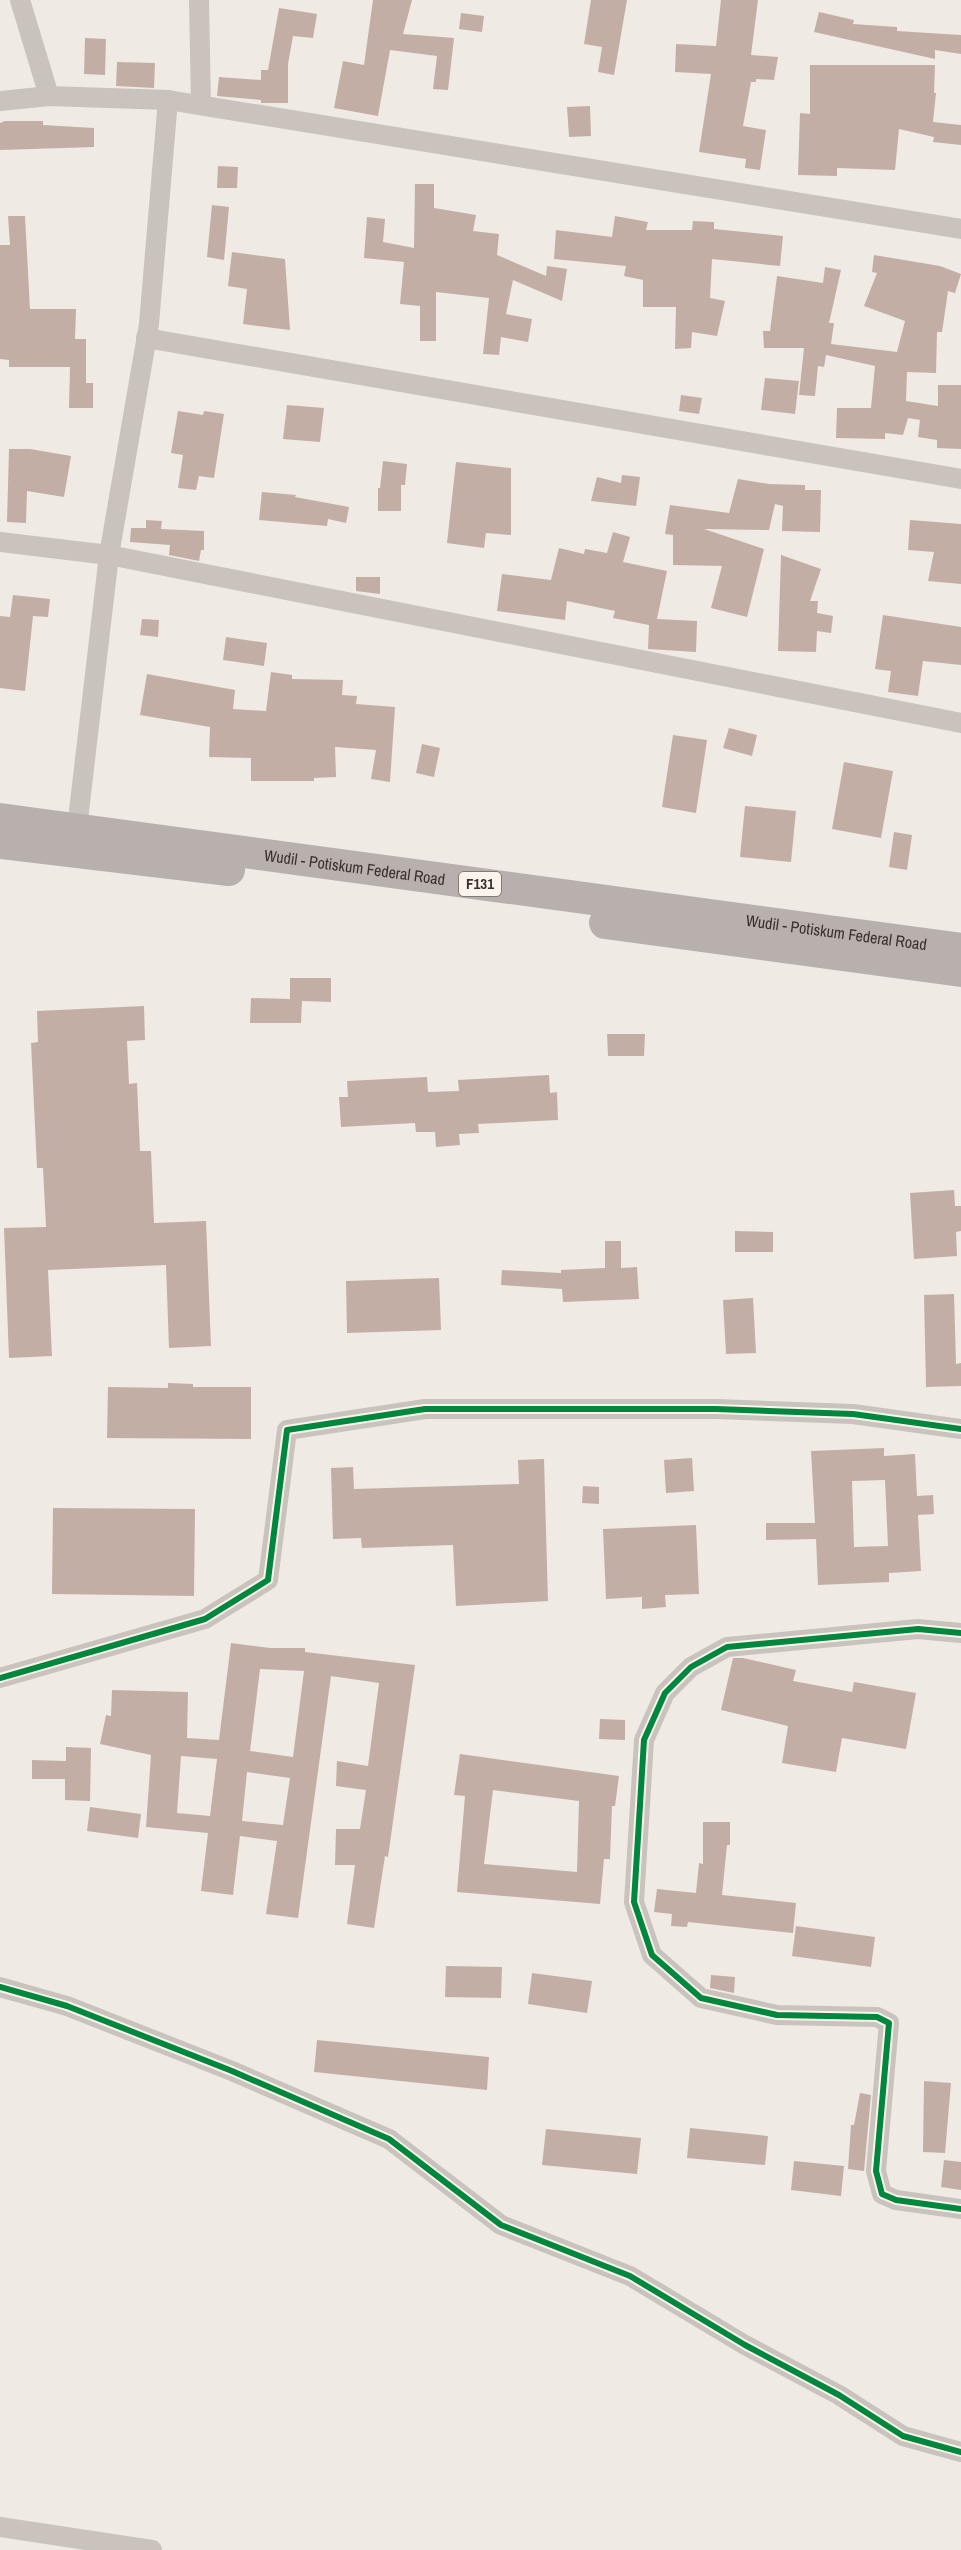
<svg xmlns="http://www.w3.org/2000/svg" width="961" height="2550" font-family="'Archivo Narrow',sans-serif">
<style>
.building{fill:#c3aea6;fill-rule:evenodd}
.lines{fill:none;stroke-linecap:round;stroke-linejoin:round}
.street{stroke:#c9c2bd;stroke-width:20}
.primary{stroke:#b8b0ac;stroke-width:32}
.cycleway-casing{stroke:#fbf4ec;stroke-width:10}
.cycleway{stroke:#00873e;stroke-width:6}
.labels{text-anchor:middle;stroke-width:5;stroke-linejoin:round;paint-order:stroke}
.shield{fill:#fbf4ec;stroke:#746a64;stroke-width:1.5}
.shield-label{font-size:15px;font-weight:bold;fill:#3a2f2a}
.street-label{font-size:16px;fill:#3a2f2a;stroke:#fbf4ec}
</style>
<rect width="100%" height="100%" fill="#f0eae4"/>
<g class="building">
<path d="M373 0H412L403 34 454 38 448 90 433 89 437 56 390 50 378 116 334 108 343 61 364 65Z"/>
<path d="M591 0H627L614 75 598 72 602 47 584 44Z"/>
<path d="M721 0H758L751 55 778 57 774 80 756 79V82H751L743 126 766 130 760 170 745 168 746 159 699 152 711 74 675 72 676 44 716 46Z"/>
<path d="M279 8 317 14 313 38 293 36 288 64V103H261V100L217 96 219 77 261 80V70H268Z"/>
<path d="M819 12 854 20 853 24 897 27V31L961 35V54L935 50V59L814 32Z"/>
<path d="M461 13 484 16 482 32 459 29Z"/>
<path d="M85 38 106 39 105 75 84 74Z"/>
<path d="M117 62 155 63 154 88 116 86Z"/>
<path d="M810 65H935L934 93H936L933 122 961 125V145L933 142 934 137 899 129 895 170 837 168V176L798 175 800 113 810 114Z"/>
<path d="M590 106 591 136 569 137 567 107Z"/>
<path d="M5 121H43V125L94 128V147L0 150V123Z"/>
<path d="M218 166 238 167 237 188H217Z"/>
<path d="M415 184H434V208L476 215 473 231 499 234 497 255 546 276 547 266 567 269 562 301 513 280 506 314 532 319 528 342 501 337 499 355 483 354 489 298 436 292V341H420V306L400 304 404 262 364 258 367 217 385 219 383 242 414 248Z"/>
<path d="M212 205 229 207 224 260 207 257Z"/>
<path d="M8 216H25L30 309H76L75 339H86V383H93V408H69L70 367H9V360L0 359V245H10Z"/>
<path d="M615 216 648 222 646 230H692L693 221 714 222V229L783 236 780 266 712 259 710 298 725 301 717 336 692 332 691 348 675 349 676 307H643V280L624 276 626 266 554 259 556 230 612 237Z"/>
<path d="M232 252 285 259 290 330 243 324 247 289 228 286Z"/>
<path d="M874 255 940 266 961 274 955 293 948 291 942 332H937L936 373 907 372 906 401 938 406V385H961V449L937 448V440L918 437 920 420 908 418 903 435 885 433V439L836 438 837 408H871L875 366 826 355 824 367 818 366 815 396 799 395 804 348H764L763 331H770L777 276 823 283 825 267 841 270 829 323H834L831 344 897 352 905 321 864 306 877 273 872 272Z"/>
<path d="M765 378 799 381 795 414 761 410Z"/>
<path d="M681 395 702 398 699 414 679 411Z"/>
<path d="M287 405 324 408 320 442 283 439Z"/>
<path d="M178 411 203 415 204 411 224 414 214 478 199 476 196 490 178 488 183 455 171 453Z"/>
<path d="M9 449H30L71 456 64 497 27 491 26 523 7 522Z"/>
<path d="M383 461 407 464 405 485H401V511H378V488H380Z"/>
<path d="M456 462 511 468V535L486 533 484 548 447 543Z"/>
<path d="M622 475 640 477 636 506 591 501 597 477 621 483Z"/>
<path d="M738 479 769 484 805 485V490H821L820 532 782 531 783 506 775 504 769 530 704 529 764 549 747 617 711 608 722 566 673 565V535L665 534 670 505 729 513Z"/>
<path d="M262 492 296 495 295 497 349 507 346 523 328 519 327 526 259 520Z"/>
<path d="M146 520 162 521 161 529 204 531V550H201L199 561 169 555 170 545 130 542 131 528H146Z"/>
<path d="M910 520 961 524V584L928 581 934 552 908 550Z"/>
<path d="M613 532 630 537 623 562 667 571 657 619 697 621 696 652 648 649 649 625 613 618 615 611 567 601 565 620 497 611 502 574 551 580 559 548 584 554 585 549 607 553Z"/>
<path d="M781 555 821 569 810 601H818L817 613 833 616 831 633 817 631 816 652 778 651Z"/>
<path d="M356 577H380V594L356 591Z"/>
<path d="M13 595 50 599 48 617 33 616 25 691 0 688V616L10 617Z"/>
<path d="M883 615 961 627V665L923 661 918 696 888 692 891 671 875 669Z"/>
<path d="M142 619 159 620 158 637 140 635Z"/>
<path d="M226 637 267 643 264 666 223 660Z"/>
<path d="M271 672 292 675V679L343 680 342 695 357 696 356 704 395 707 390 782 371 779 376 750 335 747 336 777 314 778V781H251V758L209 757 210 727 140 715 147 674 235 690 233 709 266 711Z"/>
<path d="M729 728 757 735 752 756 723 748Z"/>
<path d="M673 735 707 740 696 813 662 807Z"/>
<path d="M422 744 440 748 434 777 416 773Z"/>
<path d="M844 762 893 771 881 838 832 829Z"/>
<path d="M745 806 796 811 791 862 740 857Z"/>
<path d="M894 832 912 835 907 870 889 867Z"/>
<path d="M290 978H331V1002L302 1001 301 1023H250L251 998 290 999Z"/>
<path d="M144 1006 145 1040 127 1041 129 1084 137 1083 140 1151H151L154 1223 206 1221 211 1346 169 1348 166 1265 48 1270 52 1356 9 1358 4 1228 46 1227 43 1168H37L31 1043 38 1042 37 1011Z"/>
<path d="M607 1034H645L644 1056H608Z"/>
<path d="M549 1075 550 1093 557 1092 558 1120 478 1124 479 1133 459 1134 460 1145 436 1147 435 1132H416L415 1123 341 1127 339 1097H348L347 1081 427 1077 428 1092 459 1091 458 1080Z"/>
<path d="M954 1190 955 1206H961V1231L956 1232 957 1256 914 1259 910 1193Z"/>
<path d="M735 1231 773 1232V1252H735Z"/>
<path d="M605 1241H621V1268L637 1267 639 1299 563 1302 562 1289 501 1285 502 1270 561 1273V1270L605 1268Z"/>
<path d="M439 1278 441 1330 347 1333 346 1281Z"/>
<path d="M954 1294 956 1364 961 1363V1386L926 1387 924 1295Z"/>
<path d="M753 1298 756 1353 726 1354 723 1300Z"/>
<path d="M168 1383 193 1384V1387H251V1439L107 1438 108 1387 168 1388Z"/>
<path d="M884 1448V1456L915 1454 917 1496 933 1495 934 1514 918 1515 921 1571 889 1573V1582L818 1585 816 1539 766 1540V1523H815L811 1451ZM885 1480 888 1546 854 1547 852 1481Z"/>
<path d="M692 1458 694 1491 666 1493 664 1460Z"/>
<path d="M544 1459 548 1601 456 1606 453 1545 362 1548 361 1538 333 1539 331 1468 353 1467 354 1489 519 1484 518 1460Z"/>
<path d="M583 1486 599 1487V1504L582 1503Z"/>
<path d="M53 1508 195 1509 194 1596 52 1594Z"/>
<path d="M696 1525 699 1594 665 1595 666 1607 642 1609V1597L606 1599 603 1529Z"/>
<path d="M231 1643 270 1648H305V1652L415 1665 388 1857 385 1856 374 1928 347 1924 355 1865H335L336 1829H360L366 1790 336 1786 337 1761 368 1766 379 1683 331 1676 298 1918 266 1914 277 1841 240 1836 233 1895 201 1891 208 1833 146 1827 151 1755 100 1744 106 1715 111 1716 112 1690 188 1692 187 1738 219 1740ZM260 1669 304 1671 293 1757 250 1751ZM181 1756 217 1759 210 1816 177 1813ZM247 1772 290 1778 283 1825 242 1821Z"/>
<path d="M733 1658H743L796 1670 793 1681 852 1692 854 1682 916 1693 906 1749 842 1738 836 1772 782 1763 788 1726 721 1710Z"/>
<path d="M600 1719 625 1720V1740L599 1739Z"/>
<path d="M66 1747 91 1748 90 1801 65 1800V1779H32V1760L66 1761Z"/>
<path d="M460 1754 619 1776 615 1806H612L610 1859H604L600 1904 457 1892 465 1796 454 1795ZM493 1790 579 1801 577 1872 484 1864Z"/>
<path d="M90 1807 141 1814 138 1838 87 1831Z"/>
<path d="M703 1822H730V1845H727L722 1895 796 1903 793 1933 688 1922 687 1927 671 1926 672 1914 654 1912 657 1889 696 1893 699 1863 703 1864Z"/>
<path d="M796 1926 875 1937 871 1967 792 1956Z"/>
<path d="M446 1966 502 1967 501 1998 445 1997Z"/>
<path d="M532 1973 592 1981 587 2013 528 2004Z"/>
<path d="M711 1975 735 1977 734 1993 710 1988Z"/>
<path d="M317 2040 489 2057 487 2090 314 2072Z"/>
<path d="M924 2081 951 2083 945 2153 923 2152Z"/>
<path d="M860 2093 871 2095 864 2171 848 2169 851 2125H854Z"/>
<path d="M690 2128 768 2136 765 2165 687 2158Z"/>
<path d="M546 2129 641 2138 637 2174 542 2165Z"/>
<path d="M944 2160 961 2162V2190L941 2187Z"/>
<path d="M794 2161 844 2166 841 2196 791 2190Z"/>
</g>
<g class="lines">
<g class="street">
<path d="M20 0 49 96"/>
<path d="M199 0 201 105"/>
<path d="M0 101 49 96 168 100 961 229"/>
<path d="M146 338 961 479"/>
<path d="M0 542 109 555 961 723"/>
<path d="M77 828 109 555 149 324 168 100"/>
<path d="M961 1633 918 1629 727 1647 691 1667 665 1693 644 1740 634 1902 652 1955 701 1998 777 2015 877 2017 889 2023 876 2171 882 2194 896 2200 961 2209"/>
<path d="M0 1678 205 1619 268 1580 287 1430 425 1409H716L853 1414 961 1429"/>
<path d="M0 1987 67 2006 232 2071 389 2139 501 2225 630 2276 745 2345 839 2395 903 2436 961 2452"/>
<path d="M0 2527 152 2550"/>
</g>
<g class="primary">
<path id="s1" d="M0 819 961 949"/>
<path d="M0 843 229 870"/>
<path d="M605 923 961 971"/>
</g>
<defs>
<g id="cycleway">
<path d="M961 1633 918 1629 727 1647 691 1667 665 1693 644 1740 634 1902 652 1955 701 1998 777 2015 877 2017 889 2023 876 2171 882 2194 896 2200 961 2209"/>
<path d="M0 1678 205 1619 268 1580 287 1430 425 1409H716L853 1414 961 1429"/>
<path d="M0 1987 67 2006 232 2071 389 2139 501 2225 630 2276 745 2345 839 2395 903 2436 961 2452"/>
</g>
</defs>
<use href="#cycleway" class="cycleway-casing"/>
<use href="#cycleway" class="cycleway"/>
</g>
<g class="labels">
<rect class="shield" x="459" y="872" width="42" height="24" rx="4.5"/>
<g class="shield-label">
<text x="480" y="889">F131</text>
</g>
<g class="street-label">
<text dy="6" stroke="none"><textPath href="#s1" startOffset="358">Wudil - Potiskum Federal Road</textPath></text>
<text dy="6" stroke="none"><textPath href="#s1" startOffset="844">Wudil - Potiskum Federal Road</textPath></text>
</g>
</g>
</svg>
